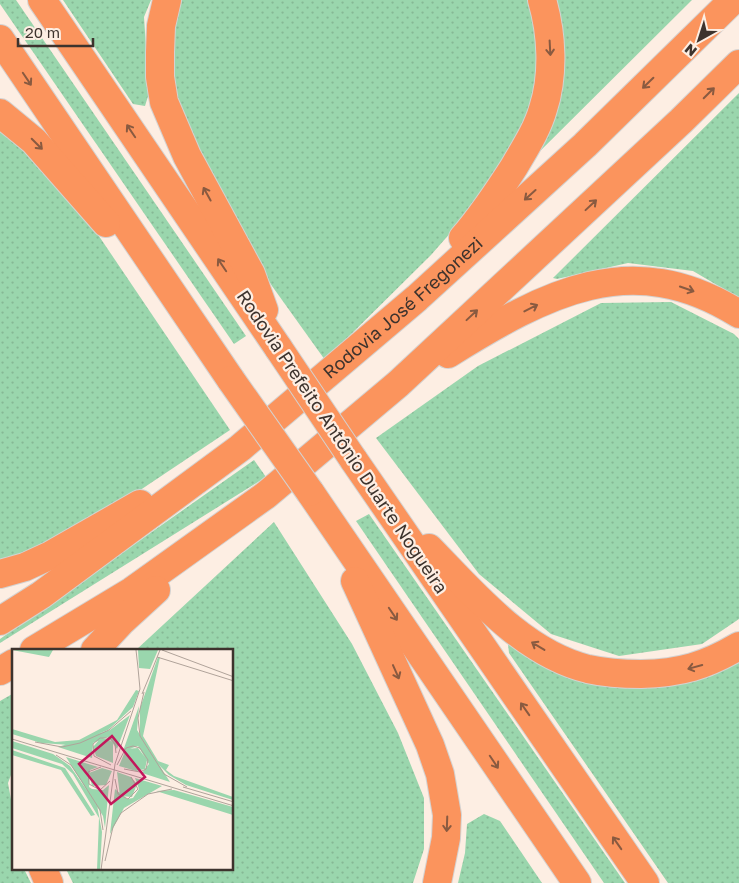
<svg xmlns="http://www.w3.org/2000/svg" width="739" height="883" font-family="'Golos Text',sans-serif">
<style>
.grass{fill:url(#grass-dots)}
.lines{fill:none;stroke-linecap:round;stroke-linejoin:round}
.highway-casing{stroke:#d4d2d1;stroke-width:30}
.highway{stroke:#fb945d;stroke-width:28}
.highway-bridge-casing{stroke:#d4d2d1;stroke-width:30;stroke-linecap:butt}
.highway-bridge{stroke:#fb945d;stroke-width:28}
.oneway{stroke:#895a40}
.labels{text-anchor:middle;stroke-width:4.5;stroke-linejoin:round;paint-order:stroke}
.street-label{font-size:18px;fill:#3d332d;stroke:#fdeee3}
.inset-road{fill:none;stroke:#b0a39a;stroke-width:1}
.view{fill:#c2185b;fill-opacity:0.15;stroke:#c2185b;stroke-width:2.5}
.inset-edge{fill:none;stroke:#3d332d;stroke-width:2.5}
</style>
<defs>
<pattern id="grass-dots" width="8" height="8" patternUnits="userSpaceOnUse" patternTransform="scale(1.25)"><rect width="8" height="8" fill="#9ad6ad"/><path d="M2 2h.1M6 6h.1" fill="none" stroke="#86b895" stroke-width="1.8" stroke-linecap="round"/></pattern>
</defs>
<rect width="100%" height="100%" fill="#fdeee3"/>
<g class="grass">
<path d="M0 0H16L246 336 234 344 0 4Z"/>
<path d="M63 0H151L144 17 149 93 145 106 133 104Z"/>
<path d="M182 0H533L541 58 529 119 481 198 431 255 325 360 272 286 227 214 175 104 169 66 175 22Z"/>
<path d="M555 0H692L525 166 544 135 563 80Z"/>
<path d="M739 93V298L693 271 628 263 557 279 553 278Z"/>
<path d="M0 125 57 174 230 430 85 527 0 564Z"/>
<path d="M671 302 734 334 739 339V619L702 644 619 656 551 634 479 574 376 438 478 366 601 303Z"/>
<path d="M254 460 266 477 0 643V639Z"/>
<path d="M369 514 625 883H604L356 521Z"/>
<path d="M274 522 352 644 398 733 424 798V849L413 883H73L66 869H232V650H136Z"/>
<path d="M516 643 562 671 587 683 654 686 712 676 739 659V883H668L509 653 508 644Z"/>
<path d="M14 693V767L8 783 14 816V869H24L31 883H0V701Z"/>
<path d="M484 814 500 821 542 883H458L465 853 467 824Z"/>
</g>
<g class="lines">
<defs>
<g id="highway">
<path d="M42 0 279 349"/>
<path d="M167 0 161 26 160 52V77L164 102 187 156 251 274 264 310"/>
<path d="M0 39 231 380"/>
<path d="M0 113 34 141 106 223"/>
<path d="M463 238C482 216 498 192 514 167 525 148 537 130 543 109 554 75 552 34 542 0"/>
<path d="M448 354C545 294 631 246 739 314"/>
<path d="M353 459 645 883"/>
<path d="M310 492 577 883"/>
<path d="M429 548C474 594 523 653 588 669 606 673 624 674 641 674 681 673 705 666 739 646"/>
<path d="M0 574 25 567 51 555 140 504"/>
<path d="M355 581 430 745 440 774 447 815 446 838 437 883"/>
<path id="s1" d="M0 621 41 595 240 448 417 298 585 145 733 0"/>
<path d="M34 650 132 591 266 495 398 384 681 121 739 64"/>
<path d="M95 650 121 622 156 590"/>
<path d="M0 671 14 663"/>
<path d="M43 869 49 883"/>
</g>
</defs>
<use href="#highway" class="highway-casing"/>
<use href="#highway" class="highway"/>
<defs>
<g id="highway-bridge">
<path d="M279 349 353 459"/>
<path d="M231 380 310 492"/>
</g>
</defs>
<use href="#highway-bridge" class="highway-bridge-casing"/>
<use href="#highway-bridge" class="highway-bridge"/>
</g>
<defs><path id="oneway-shaft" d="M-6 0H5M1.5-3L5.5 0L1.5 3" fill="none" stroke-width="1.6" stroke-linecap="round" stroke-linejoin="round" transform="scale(1.25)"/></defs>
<g class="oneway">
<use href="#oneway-shaft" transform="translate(550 48) rotate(87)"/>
<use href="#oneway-shaft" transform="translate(27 79) rotate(56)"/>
<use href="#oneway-shaft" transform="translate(648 83) rotate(136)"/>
<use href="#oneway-shaft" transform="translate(709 93) rotate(-45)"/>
<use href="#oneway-shaft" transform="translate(131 131) rotate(-124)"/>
<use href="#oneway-shaft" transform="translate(37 144) rotate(45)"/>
<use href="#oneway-shaft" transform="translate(207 194) rotate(-119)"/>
<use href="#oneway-shaft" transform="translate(530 195) rotate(138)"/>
<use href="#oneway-shaft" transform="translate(591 205) rotate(-43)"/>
<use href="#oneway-shaft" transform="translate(222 265) rotate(-124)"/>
<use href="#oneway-shaft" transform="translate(687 289) rotate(19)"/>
<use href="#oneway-shaft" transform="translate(531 308) rotate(-27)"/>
<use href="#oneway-shaft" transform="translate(472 315) rotate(-43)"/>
<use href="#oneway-shaft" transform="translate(393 614) rotate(56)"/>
<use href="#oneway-shaft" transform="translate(538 646) rotate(-149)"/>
<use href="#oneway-shaft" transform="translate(695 667) rotate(165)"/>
<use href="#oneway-shaft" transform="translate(396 672) rotate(66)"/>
<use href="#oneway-shaft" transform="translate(525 709) rotate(-125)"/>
<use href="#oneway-shaft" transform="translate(494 762) rotate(56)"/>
<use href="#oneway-shaft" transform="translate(447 824) rotate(92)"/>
<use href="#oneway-shaft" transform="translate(617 843) rotate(-125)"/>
</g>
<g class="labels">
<g class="street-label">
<text dy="6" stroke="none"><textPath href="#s1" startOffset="511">Rodovia José Fregonezi</textPath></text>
<text transform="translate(342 442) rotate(56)" y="6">Rodovia Prefeito Antônio Duarte Nogueira</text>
</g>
</g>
<g transform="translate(12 649)">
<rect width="221" height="221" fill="#fdeee3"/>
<path d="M0 1H41L37 8ZM126 1H146L138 20 127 19ZM124 41 127 42 121 58 96 81 58 96 29 94 0 85V80L43 93 67 91 105 71ZM127 57 125 81 158 133 130 124 137 115 126 97 111 102ZM118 66 105 100 96 88 81 94 80 109 46 98 98 81ZM88 90H96L101 94V114L84 107 81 98ZM0 92 41 105 58 117 85 156 90 183 88 221H85L87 169 61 125 50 115 0 99ZM126 99 135 111 133 120 124 122 107 117 114 100ZM54 108 86 118 78 121 77 138 80 140 91 141 97 136 93 179 91 167ZM90 119 100 122 94 136 80 137 77 124ZM105 123 119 128 125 135 120 148 108 147ZM123 129 150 137 112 159 98 185 103 140 115 150 121 149 127 140ZM162 141 221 158V166L144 142Z" fill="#9ad6ad"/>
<path d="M146 8H148L131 87 146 112 157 116 154 121 162 127 221 148V151L174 136 157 126 146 115 128 87V59ZM0 101 53 119 83 166 79 167 49 121 0 106Z" fill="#9ad6ad"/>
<path class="inset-road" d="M124 1 126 19M150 1 222 28M145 8 222 32M140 21 148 1M132 43 126 69 128 87 152 125 175 138M130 45 140 21M0 90 222 157M23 93 50 98 68 94 97 81 119 62M44 106 59 116 69 131 88 161 91 181M99 116 82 107 81 95 88 89H98L103 95 104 104M105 116 114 99 121 97 128 99 136 111 134 120 128 123 112 120M89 118 76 123 77 135 88 141 98 132M103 130 106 145 116 150 126 140 119 128M171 138 222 153M93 212 101 178 109 164 136 145 160 140M89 221 103 115 128 40 126 19"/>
<path class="view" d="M100 87 133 128 99 155 67 115Z"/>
<rect width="221" height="221" class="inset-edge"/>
</g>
<g transform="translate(699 40) rotate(219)" stroke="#fdeee3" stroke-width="4" paint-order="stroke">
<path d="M0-4L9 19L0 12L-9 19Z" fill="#3d332d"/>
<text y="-8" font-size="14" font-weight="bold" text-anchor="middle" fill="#3d332d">N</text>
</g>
<path d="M18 38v8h75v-8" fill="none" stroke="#3d332d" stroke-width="2.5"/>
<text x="25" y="38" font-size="15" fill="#3d332d" stroke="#fdeee3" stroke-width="4" paint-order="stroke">20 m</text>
</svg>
